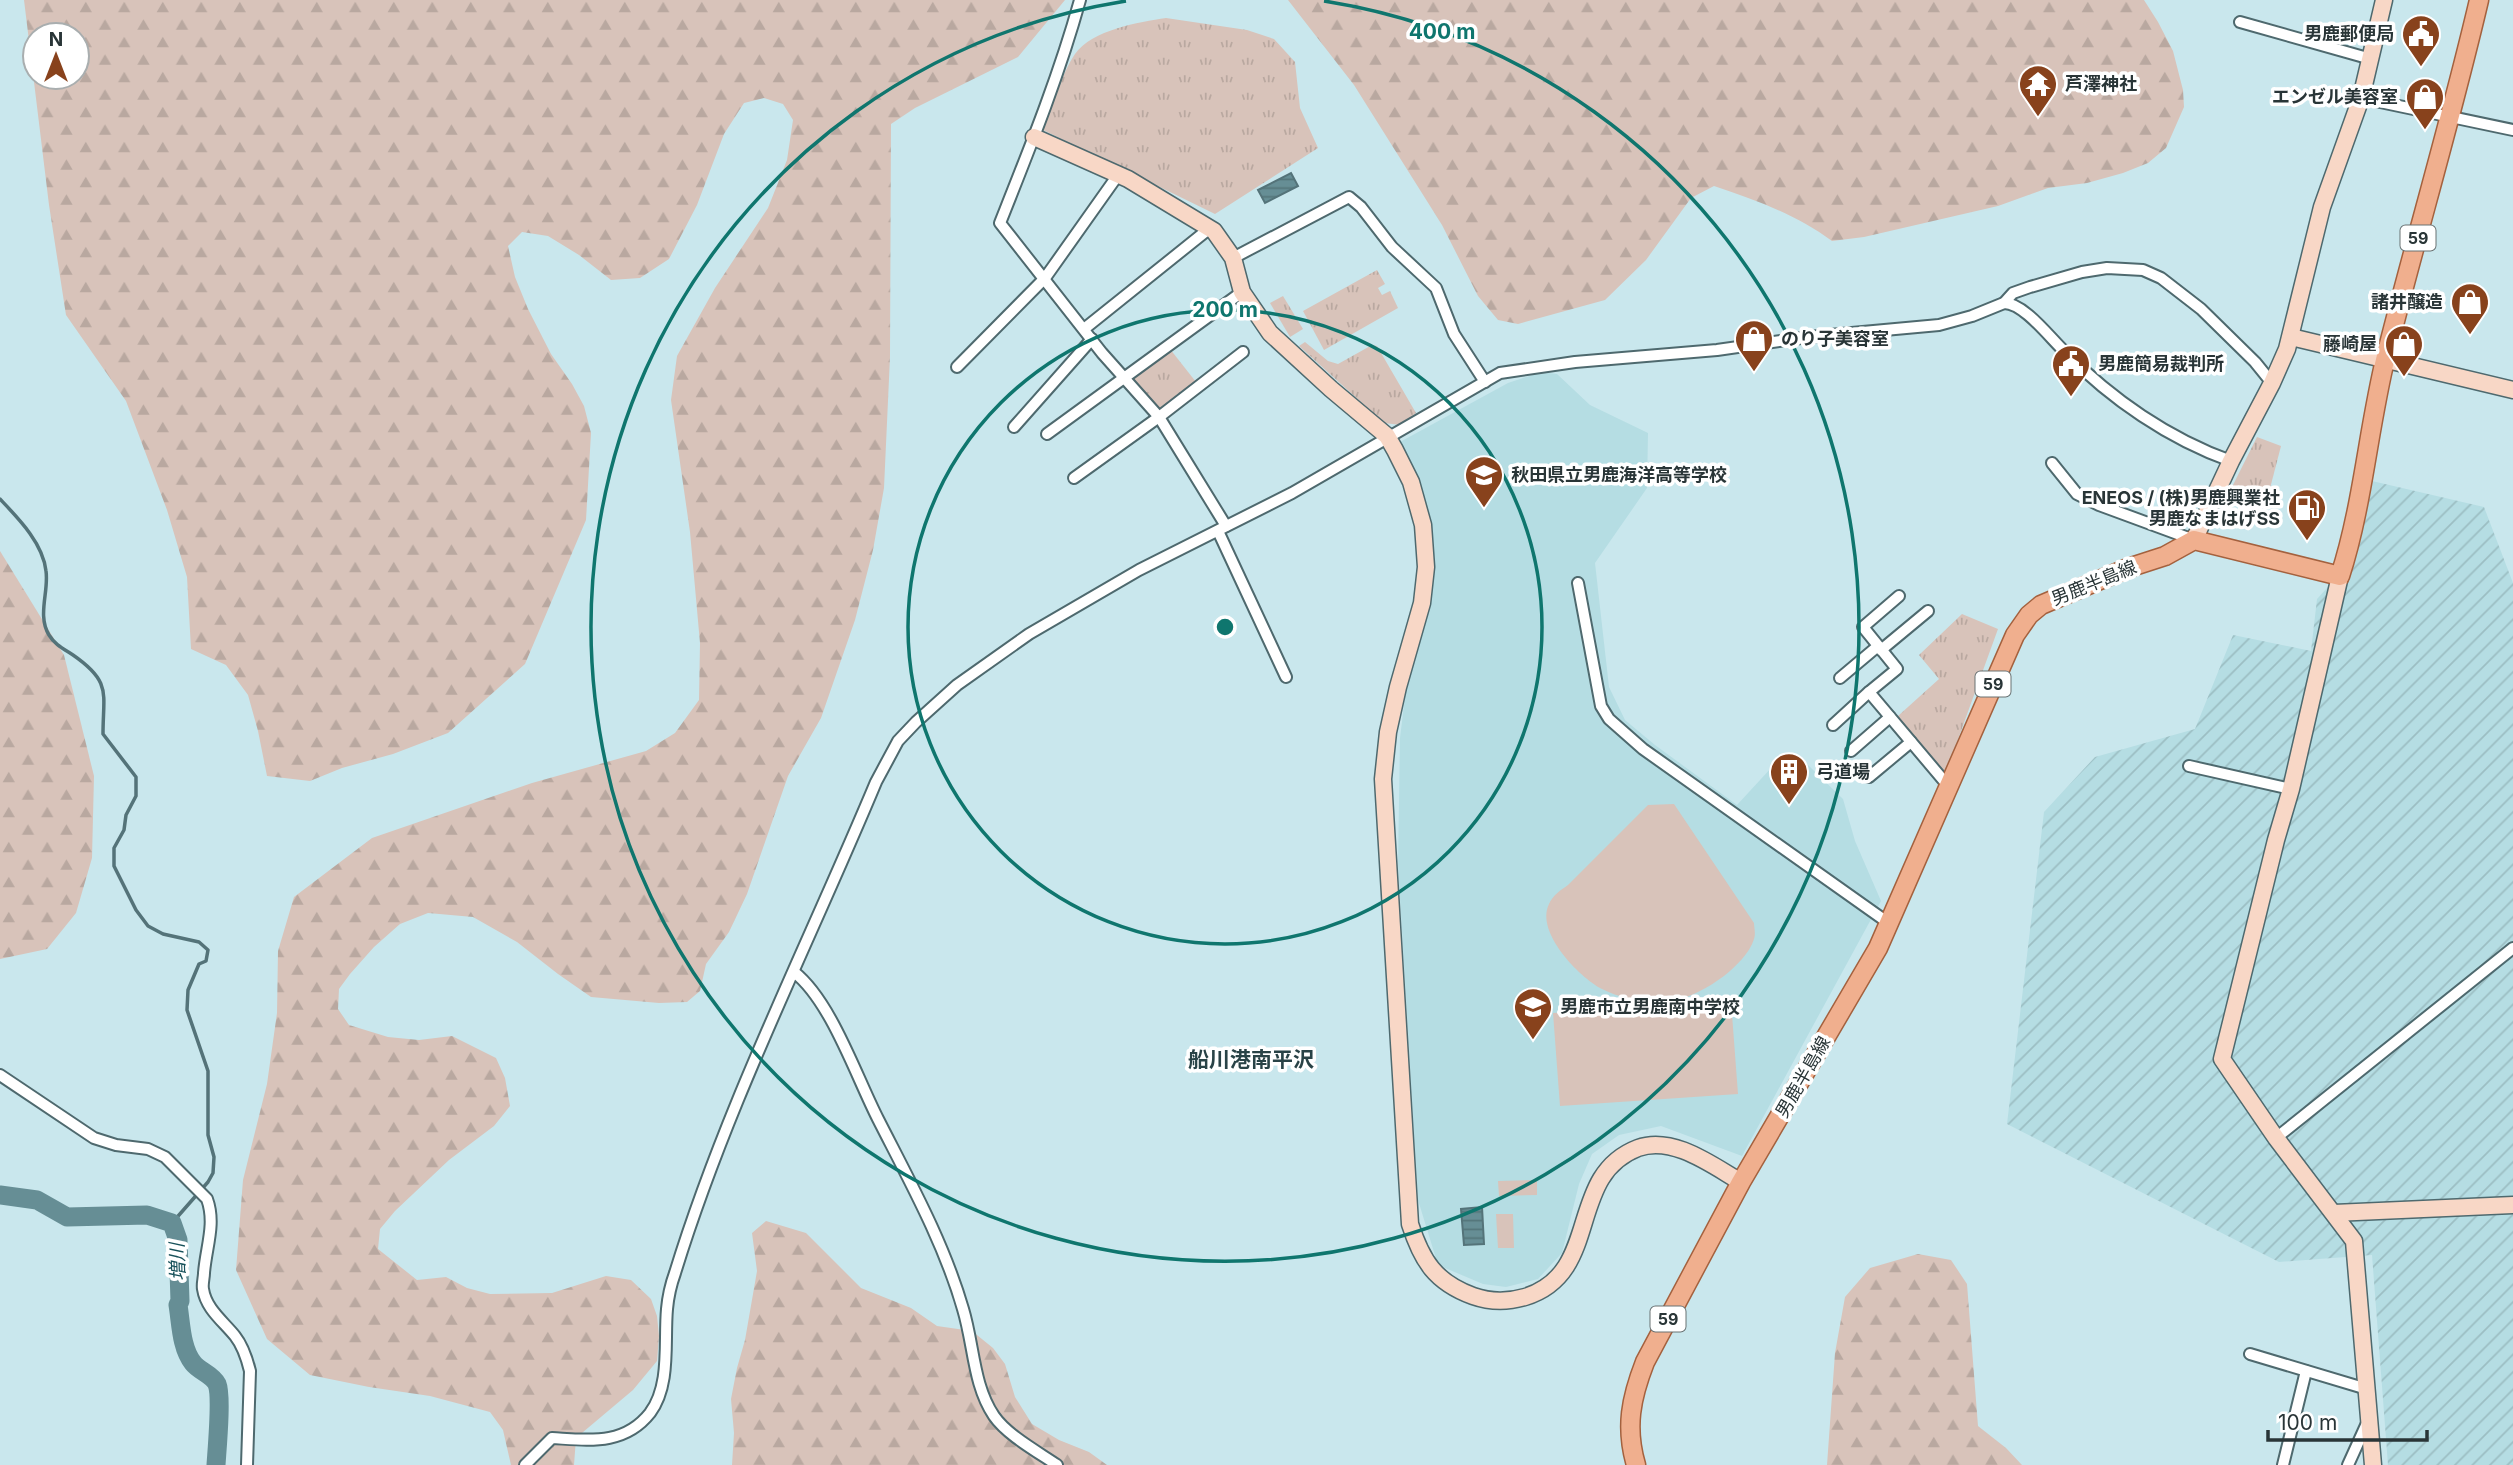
<svg xmlns="http://www.w3.org/2000/svg" width="2513" height="1465" font-family="Inter,'Noto Sans JP',sans-serif">
<style>
.built{fill:#b5dde3}
.industrial{fill:url(#industrial-furrows)}
.grass{fill:url(#grass-tufts)}
.forest{fill:url(#forest-firs);fill-rule:evenodd}
.pitch{fill:#d8c3ba}
.water{fill:url(#water-rules);stroke:#547379;stroke-width:2}
.lines{fill:none;stroke-linecap:round;stroke-linejoin:round}
.stream{stroke:#547379;stroke-width:3.5}
.river{stroke:#668e95;stroke-width:19}
.street-casing{stroke:#4e696e;stroke-width:14}
.secondary-casing{stroke:#4e696e;stroke-width:19}
.primary-casing{stroke:#a4613e;stroke-width:21}
.street{stroke:#fff;stroke-width:10}
.secondary{stroke:#f8d7c6;stroke-width:16}
.primary{stroke:#f0af8e;stroke-width:18}
.ring{fill:none;stroke:#0f766e;stroke-width:3.5}
.labels{text-anchor:middle;stroke-width:7;stroke-linejoin:round;paint-order:stroke}
.shield{fill:#fff;stroke:#697273;stroke-width:2}
.shield-label{font-size:16px;font-weight:bold;fill:#293537}
.poi-label{font-size:18px;font-weight:bold;fill:#293537;stroke:#fff;text-anchor:start}
.street-label{font-size:18px;fill:#293537;stroke:#fff}
.water-label{font-size:19px;font-style:italic;fill:#17515a;stroke:#fff}
.quarter-label{font-size:21px;font-weight:bold;fill:#294347;stroke:#fff}
.centre{fill:#0f766e;stroke:#fff;stroke-width:3.5}
.ring-label{font-size:21px;text-anchor:middle;font-weight:bold;fill:#0f766e;stroke:#fff;stroke-width:7;stroke-linejoin:round;paint-order:stroke}
</style>
<defs>
<pattern id="industrial-furrows" width="10" height="10" patternUnits="userSpaceOnUse" patternTransform="scale(1.75)"><rect width="10" height="10" fill="#b5dde3"/><path d="M-1 1l2-2M0 10L10 0M9 11l2-2" fill="none" stroke="#9cbec3"/></pattern>
<pattern id="grass-tufts" width="24" height="20" patternUnits="userSpaceOnUse" patternTransform="scale(1.75)"><rect width="24" height="20" fill="#d8c3ba"/><path d="M3 7l-1-3M5 7V3M7 7l1-3M15 17l-1-3M17 17v-4M19 17l1-3" fill="none" stroke="#b9a8a0"/></pattern>
<pattern id="forest-firs" width="22" height="20" patternUnits="userSpaceOnUse" patternTransform="scale(1.75)"><rect width="22" height="20" fill="#d8c3ba"/><path d="M5 1l3.5 6h-7zM16 11l3.5 6h-7z" fill="#b9a8a0"/></pattern>
<pattern id="water-rules" width="6" height="5" patternUnits="userSpaceOnUse" patternTransform="scale(1.75)"><rect width="6" height="5" fill="#668e95"/><path d="M0 2.5h6" fill="none" stroke="#54757a"/></pattern>
</defs>
<rect width="100%" height="100%" fill="#c9e7ed"/>
<path class="built" d="M1541 372 1557 374 1590 405 1648 433 1647 488 1595 563 1609 687 1625 720 1655 745 1737 805 1772 767 1808 765 1843 799 1855 841 1881 901 1742 1156 1661 1126 1619 1135 1592 1154 1579 1184 1562 1253 1538 1279 1506 1287 1483 1284 1438 1265 1418 1200 1398 865 1400 738 1407 680 1424 624 1433 584 1431 537 1414 473 1400 442 1508 383Z"/>
<path class="industrial" d="M2372 481 2484 507 2513 583V1465H2388L2372 1255 2279 1262 2007 1124 2044 812 2095 757 2195 729 2233 635 2311 651 2317 599 2357 555Z"/>
<g class="grass">
<path d="M1166 18 1247 30 1274 39 1295 62 1300 108 1318 148 1215 214 1041 129C1051 108 1063 71 1075 54 1092 30 1139 22 1166 18Z"/>
<path d="M1377 270 1385 284 1378 288 1382 295 1390 291 1398 308 1324 350 1303 311Z"/>
<path d="M1283 296 1303 329 1290 337 1270 303Z"/>
<path d="M1305 342 1328 361 1338 364 1372 345 1377 346 1416 413 1401 425 1384 423 1299 346Z"/>
<path d="M1170 349 1196 382 1158 412 1129 376Z"/>
<path d="M2257 437 2281 446 2267 500 2231 489Z"/>
<path d="M1962 614 1998 629 1945 775 1898 716 1939 679 1919 655Z"/>
</g>
<g class="forest">
<path d="M24 0H1065L1018 57 915 108 891 124 890 357 884 488 873 550 855 620 821 718 788 776 747 894 729 932 706 964 700 991 687 1002 659 1003 591 997 558 974 517 942 473 917 428 913 400 924 374 947 350 974 339 989 338 1009 349 1025 388 1037 419 1040 452 1036 496 1058 505 1078 510 1106 494 1126 449 1160 395 1211 380 1229 378 1249 417 1280 446 1277 467 1288 490 1294 552 1293 606 1276 631 1280 651 1299 657 1316 659 1336 657 1361 633 1390 576 1438 574 1465H511L503 1430 490 1412 430 1396 369 1387 310 1375 267 1339 236 1270 243 1180 267 1084 277 1013 278 951 294 897 372 838 532 783 646 751 675 733 699 700 700 643 690 532 671 400 677 356 715 288 768 208 787 160 793 120 783 104 764 98 744 103 724 134 697 205 669 259 640 278 611 280 579 255 548 236 522 232 508 246 515 277 528 309 551 354 572 384 584 406 591 433 586 520 525 664 448 733 393 754 342 768 310 781 267 776 258 731 248 695 226 665 191 649 187 577 167 510 126 401 66 315 49 205ZM35 35H77V77H35Z"/>
<path d="M1288 0H2144L2158 22 2173 51 2183 90 2184 107 2166 148 2148 163 2123 173 2087 183 2048 188 1998 206 1864 237 1832 241C1797 215 1756 200 1714 186L1691 198 1646 260 1605 300 1518 324 1498 320 1478 296 1442 225 1354 85Z"/>
<path d="M0 551 64 655 94 776 92 858 76 913 47 949 0 959Z"/>
<path d="M766 1221 806 1233 861 1288 911 1308 937 1326 972 1331 993 1348 1005 1364 1015 1397 1032 1424 1059 1440 1089 1452 1107 1465H732L734 1433 731 1399 737 1368 745 1340 757 1271 752 1233Z"/>
<path d="M1918 1254 1951 1260 1967 1284 1978 1426 2006 1448 2022 1465H1827L1835 1353 1845 1297 1870 1268Z"/>
</g>
<g class="pitch">
<path d="M1674 804 1754 923C1754 927 1756 934 1754 939 1750 953 1735 967 1724 976 1709 987 1690 998 1671 1001 1650 1004 1621 999 1602 989 1579 977 1535 932 1549 904 1553 895 1561 890 1568 885L1648 805Z"/>
<path d="M1731 1001 1738 1094 1560 1106 1553 1013Z"/>
<path d="M1537 1180V1195L1499 1196 1498 1181Z"/>
<path d="M1496 1214H1513L1514 1248H1498Z"/>
</g>
<g class="water">
<path d="M1291 173 1298 186 1265 203 1258 190Z"/>
<path d="M1482 1207 1484 1244 1464 1245 1461 1209Z"/>
</g>
<g class="lines">
<path class="stream" d="M0 499C18 518 43 543 46 571 49 592 37 615 49 635 55 645 64 649 73 655 112 682 103 693 103 734L136 777V796L126 815 124 830 114 848V866L136 910 148 926 163 934 199 942 208 950 206 961 199 964 188 990 187 1010 208 1071V1135L214 1157 213 1173 208 1182 172 1223"/>
<path class="river" d="M0 1195 37 1200 67 1217 147 1215 172 1223 178 1240 180 1301 178 1305C181 1323 181 1348 193 1363 199 1371 212 1374 217 1384 222 1396 217 1449 216 1465"/>
<defs>
<g id="street">
<path d="M1080 0C1059 76 1029 150 1000 223L1102 353 1159 417 1226 526"/>
<path d="M2240 22 2371 59"/>
<path d="M2361 98 2513 130"/>
<path d="M1233 258 1349 197 1361 207 1392 247 1436 288 1454 334 1485 382"/>
<path d="M2004 303C2024 303 2050 338 2065 352 2111 399 2169 439 2231 461"/>
<path d="M1084 329 1210 228"/>
<path d="M957 367 1045 278 1118 175"/>
<path d="M1014 427 1092 339"/>
<path d="M1047 434 1242 292"/>
<path d="M2052 463 2077 494 2099 505 2194 540"/>
<path d="M1074 478 1159 417 1243 352"/>
<path d="M1218 531 1286 677"/>
<path d="M1578 583 1601 706 1609 719 1643 749 1890 924"/>
<path d="M1899 596 1863 627 1897 669 1869 692 1950 788"/>
<path d="M1881 650 1928 611"/>
<path d="M1840 678 1878 646"/>
<path d="M1833 725 1869 692"/>
<path d="M1851 751 1890 717"/>
<path d="M2189 766 2291 789"/>
<path d="M1869 777 1911 742"/>
<path d="M794 972C831 1001 856 1076 878 1119 909 1180 944 1243 963 1309 974 1345 973 1385 994 1416 1007 1435 1038 1452 1057 1465"/>
<path d="M0 1075 94 1138 116 1145 148 1149 165 1157 207 1199C216 1224 206 1247 204 1273 204 1278 202 1284 203 1289 206 1309 223 1321 235 1336 243 1346 247 1359 250 1371L247 1465"/>
<path d="M2276 1138 2513 948"/>
<path d="M2250 1354 2367 1389"/>
<path d="M525 1465 552 1438C588 1440 624 1446 650 1413 671 1385 664 1342 667 1309 668 1298 671 1284 675 1273 727 1104 808 945 876 782L898 741 916 722 957 685 1029 634 1139 570 1292 493 1500 373 1575 362 1717 350 1808 337 1939 325 1972 316 2004 303 2013 293 2030 287 2082 272 2107 268 2143 270 2161 278 2201 309 2255 362 2272 383"/>
<path d="M2283 1465 2306 1371"/>
<path d="M2348 1465 2368 1421"/>
</g>
<g id="secondary">
<path d="M1034 137 1128 179 1214 231 1233 258 1242 292 1270 333 1331 389 1387 436 1395 450 1411 482 1423 525 1426 567 1422 603 1398 687 1388 732 1383 779 1410 1224C1422 1261 1435 1282 1473 1296 1490 1302 1508 1302 1525 1297 1603 1273 1565 1176 1638 1148 1673 1135 1713 1166 1741 1182"/>
<path d="M2291 337 2513 390"/>
<path d="M2194 540 2231 461 2272 383 2287 349 2322 207 2361 98 2384 0"/>
<path d="M2340 576 2291 789 2276 840 2222 1059 2276 1138 2354 1241 2373 1465"/>
<path d="M2334 1213 2513 1205"/>
</g>
<path id="primary" d="M1636 1465C1625 1427 1631 1398 1645 1362L1741 1182 1878 948 2015 635 2029 615 2041 605 2128 568 2165 556 2194 540 2340 576C2363 505 2368 429 2386 356 2416 237 2451 120 2479 0"/>
</defs>
<use href="#street" class="street-casing"/>
<use href="#secondary" class="secondary-casing"/>
<use href="#primary" class="primary-casing"/>
<use href="#street" class="street"/>
<use href="#secondary" class="secondary"/>
<use href="#primary" class="primary"/>
</g>
<g class="ring">
<circle cx="1225" cy="627" r="317"/>
<path d="M1324 1A634 634 0 1 1 1126 1"/>
</g>
<defs>
<symbol id="civic-pin" viewBox="-11 -11 22 30"><path d="M0 17L-7.5 6A9.5 9.5 0 1 1 7.5 6Z" fill="#88421c" stroke="#fff"/><path d="M-.6-6.5H3V-4.5H.6V-3L4-1V1h2V6H-6V1h2V-1L-.6-3ZM-1.2 2.5V6h2.4V2.5Z" fill="#fff"/></symbol>
<symbol id="temple-pin" viewBox="-11 -11 22 30"><path d="M0 17L-7.5 6A9.5 9.5 0 1 1 7.5 6Z" fill="#88421c" stroke="#fff"/><path d="M0-6L5-2H3V0L6.5 2.5H4V6H1.5V3h-3V6H-4V2.5H-6.5L-3 0V-2H-5Z" fill="#fff"/></symbol>
<symbol id="shop-pin" viewBox="-11 -11 22 30"><path d="M0 17L-7.5 6A9.5 9.5 0 1 1 7.5 6Z" fill="#88421c" stroke="#fff"/><path d="M-5-2.5h2.3a2.7 3.5 0 0 1 5.4 0H5L5.5 6h-11ZM-1.5-2.5h3a1.5 2.3 0 0 0-3 0Z" fill="#fff"/></symbol>
<symbol id="school-pin" viewBox="-11 -11 22 30"><path d="M0 17L-7.5 6A9.5 9.5 0 1 1 7.5 6Z" fill="#88421c" stroke="#fff"/><path d="M0-5L7-2L0 1L-7-2ZM-4 1L0 2.5L4 1V4Q0 6-4 4Z" fill="#fff"/></symbol>
<symbol id="fuel-pin" viewBox="-11 -11 22 30"><path d="M0 17L-7.5 6A9.5 9.5 0 1 1 7.5 6Z" fill="#88421c" stroke="#fff"/><path d="M-5.5-6h7V0h2V4h1.3V-2.5L3-4.5l.8-.8L6-3V5H2.5V1h-1V6h-7ZM-4.2-4.7v3.2H.2V-4.7Z" fill="#fff"/></symbol>
<symbol id="building-pin" viewBox="-11 -11 22 30"><path d="M0 17L-7.5 6A9.5 9.5 0 1 1 7.5 6Z" fill="#88421c" stroke="#fff"/><path d="M-4-6H4V6H1V3H-1V6H-4ZM-2.5-4.3h1.7v1.8h-1.7ZM.8-4.3h1.7v1.8H.8ZM-2.5-1h1.7V.8h-1.7ZM.8-1h1.7V.8H.8Z" fill="#fff"/></symbol>
</defs>
<g fill-rule="evenodd">
<use href="#civic-pin" x="2399" y="12" width="44" height="60"/>
<use href="#temple-pin" x="2016" y="62" width="44" height="60"/>
<use href="#shop-pin" x="2403" y="75" width="44" height="60"/>
<use href="#shop-pin" x="2448" y="280" width="44" height="60"/>
<use href="#shop-pin" x="1732" y="317" width="44" height="60"/>
<use href="#shop-pin" x="2382" y="322" width="44" height="60"/>
<use href="#civic-pin" x="2049" y="342" width="44" height="60"/>
<use href="#school-pin" x="1462" y="453" width="44" height="60"/>
<use href="#fuel-pin" x="2285" y="486" width="44" height="60"/>
<use href="#building-pin" x="1767" y="750" width="44" height="60"/>
<use href="#school-pin" x="1511" y="985" width="44" height="60"/>
</g>
<g class="labels">
<g class="shield">
<rect x="2400.5" y="225.5" width="35" height="25" rx="5"/>
<rect x="1975.5" y="671.5" width="35" height="25" rx="5"/>
<rect x="1650.5" y="1306.5" width="35" height="25" rx="5"/>
</g>
<g class="shield-label">
<text x="2418" y="244">59</text>
<text x="1993" y="690">59</text>
<text x="1668" y="1325">59</text>
</g>
<g class="poi-label">
<text x="2394" y="40" text-anchor="end">男鹿郵便局</text>
<text x="2065" y="90">芦澤神社</text>
<text x="2398" y="103" text-anchor="end">エンゼル美容室</text>
<text x="2443" y="308" text-anchor="end">諸井醸造</text>
<text x="1781" y="345">のり子美容室</text>
<text x="2377" y="350" text-anchor="end">藤崎屋</text>
<text x="2098" y="370">男鹿簡易裁判所</text>
<text x="1511" y="481">秋田県立男鹿海洋高等学校</text>
<text x="2280" y="504" text-anchor="end">ENEOS / (株)男鹿興業社<tspan x="2280" dy="21">男鹿なまはげSS</tspan></text>
<text x="1816" y="778">弓道場</text>
<text x="1560" y="1013">男鹿市立男鹿南中学校</text>
</g>
<g class="street-label">
<text transform="translate(2094 583) rotate(-22)" y="6">男鹿半島線</text>
<text transform="translate(1803 1077) rotate(-60)" y="6">男鹿半島線</text>
</g>
<g class="water-label">
<text transform="translate(177 1262) rotate(-92)" y="7">増川</text>
</g>
<g class="quarter-label">
<text x="1251" y="1067">船川港南平沢</text>
</g>
</g>
<circle cx="1225" cy="627" r="10" class="centre"/>
<g class="ring-label">
<text x="1442" y="39">400 m</text>
<text x="1225" y="317">200 m</text>
</g>
<g transform="translate(56 56)"><circle r="33" fill="#ffffff" stroke="#a9aeaf" stroke-width="2"/>
<path d="M0-5L12 26L0 18L-12 26Z" fill="#88421c"/>
<text y="-10" font-size="19" font-weight="bold" text-anchor="middle" fill="#293537">N</text>
</g>
<path d="M2268 1430v10h159v-10" fill="none" stroke="#293537" stroke-width="3.5"/>
<text x="2278" y="1430" font-size="21" fill="#293537" stroke="#ffffff" stroke-width="5" paint-order="stroke">100 m</text>
</svg>
